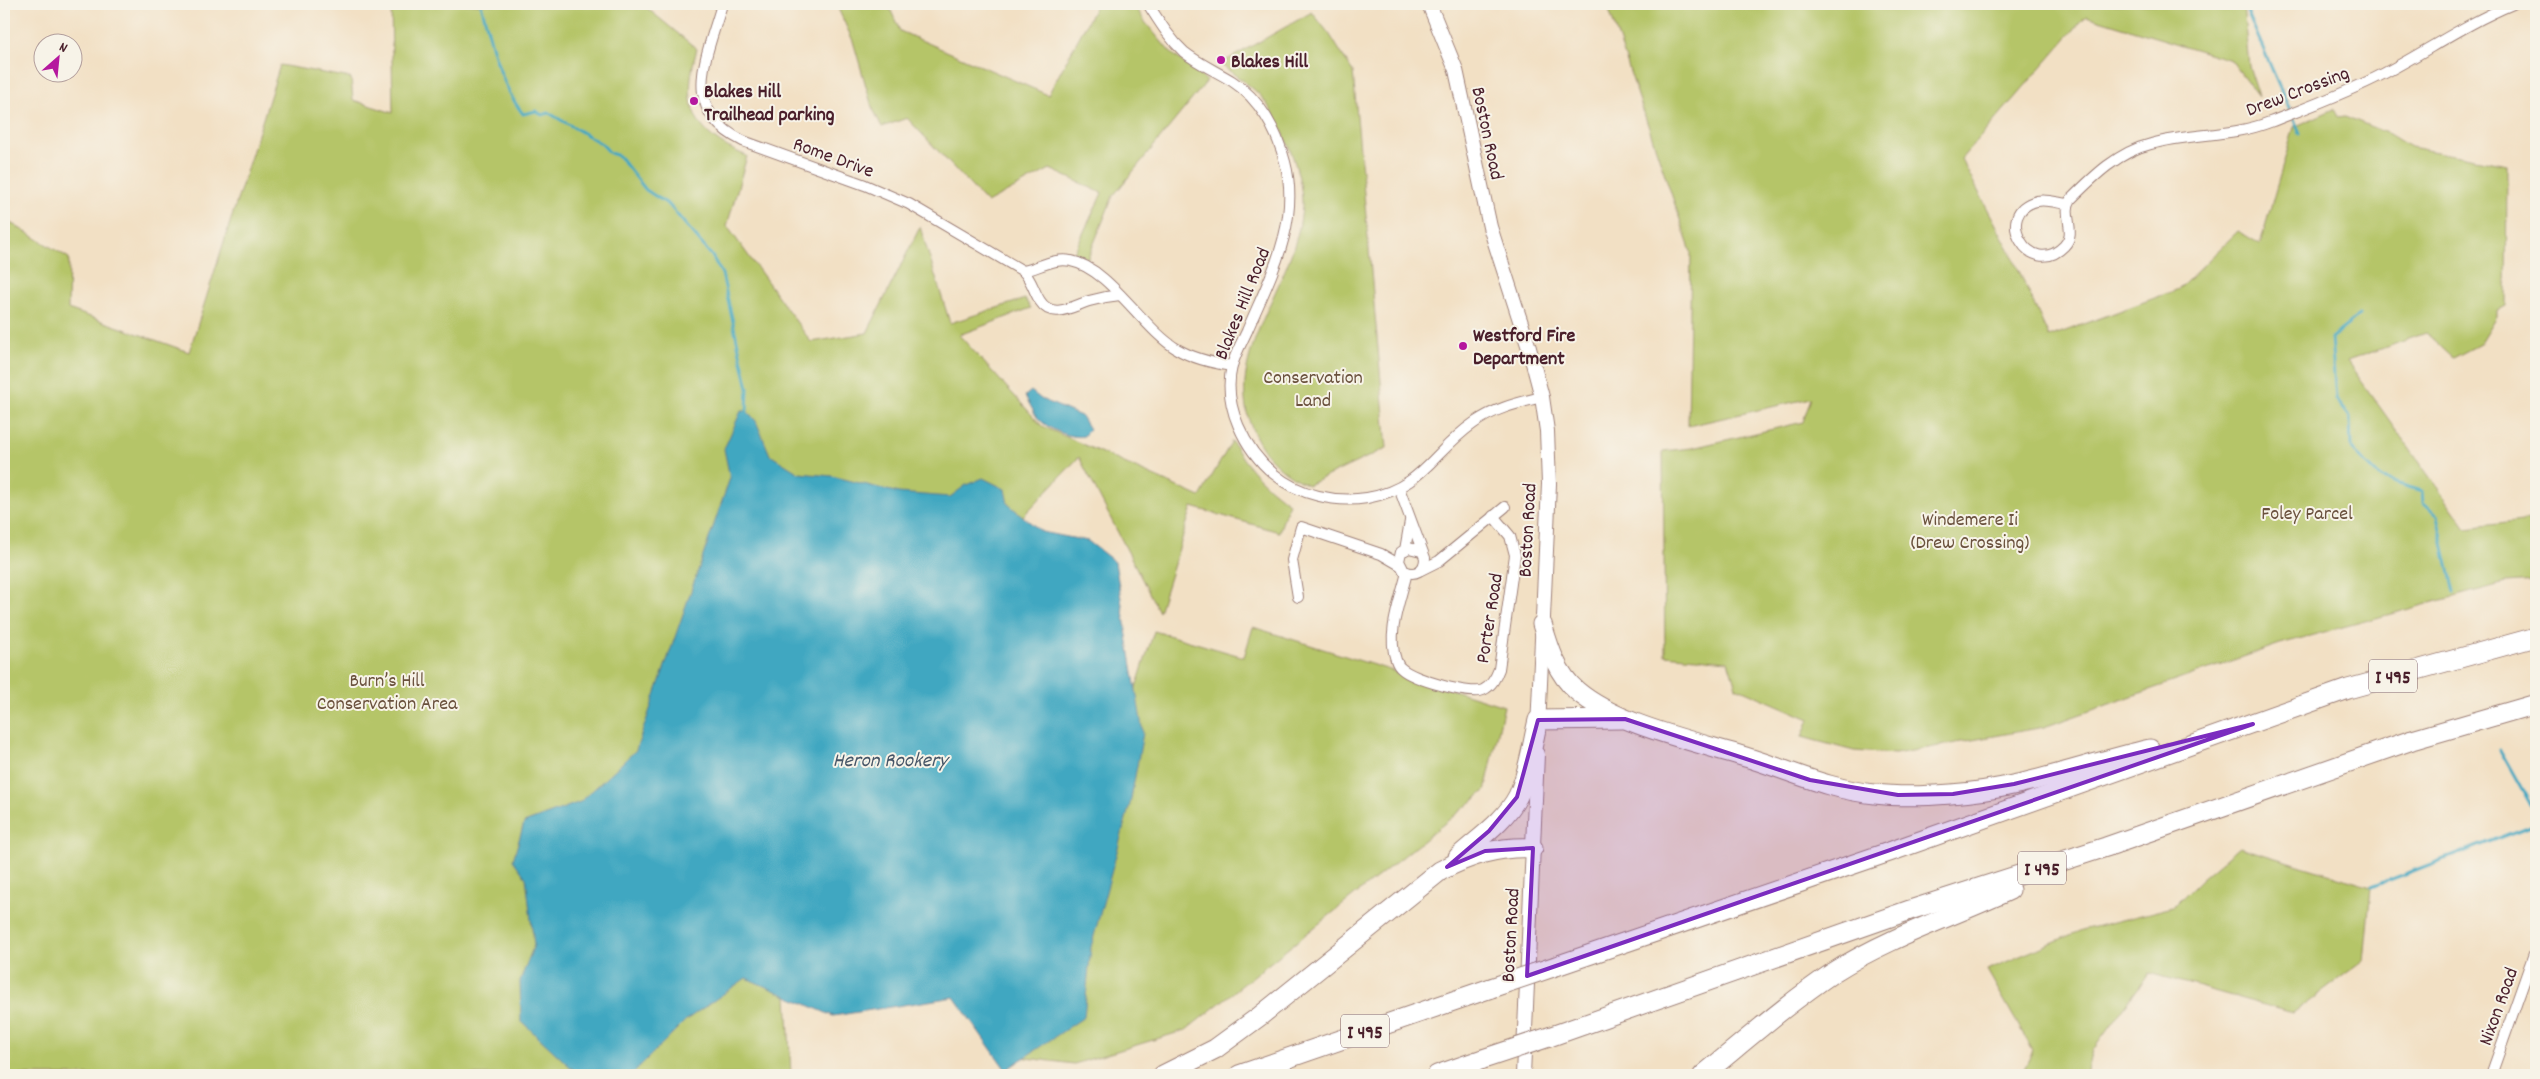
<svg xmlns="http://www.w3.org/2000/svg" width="2540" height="1079" font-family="Dekko,sans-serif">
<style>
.green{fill:#b5c568;stroke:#80724a}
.water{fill:#41a7c1;stroke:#466376}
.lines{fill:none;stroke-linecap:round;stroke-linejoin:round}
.stream{stroke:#41a7c1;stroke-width:3}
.street-casing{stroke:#9e8078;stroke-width:12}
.secondary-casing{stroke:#9e8078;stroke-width:16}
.highway-casing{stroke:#9e8078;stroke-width:21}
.street{stroke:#fff;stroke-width:10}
.secondary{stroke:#fff;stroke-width:14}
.highway{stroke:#fff;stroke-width:19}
.highway-bridge-casing{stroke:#9e8078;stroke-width:21;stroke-linecap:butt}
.highway-bridge{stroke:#fff;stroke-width:19}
.marked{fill:#7b2cbf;fill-opacity:0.2;stroke:#7b2cbf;stroke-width:4;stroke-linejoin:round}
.poi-dot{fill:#b5179e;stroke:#f7f3e8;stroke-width:2}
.labels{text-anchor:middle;stroke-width:4;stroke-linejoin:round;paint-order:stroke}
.shield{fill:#f7f3e8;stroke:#7e5f64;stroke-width:1}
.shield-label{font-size:19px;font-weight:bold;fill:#4a1f2b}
.poi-label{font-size:20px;font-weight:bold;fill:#4a1f2b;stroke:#f7f3e8;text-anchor:start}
.street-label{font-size:20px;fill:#4a1f2b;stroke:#f7f3e8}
.park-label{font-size:20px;fill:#6a513d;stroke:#f7f3e8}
.water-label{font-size:21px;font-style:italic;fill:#465567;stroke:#f7f3e8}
</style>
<rect width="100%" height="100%" fill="#f7f3e8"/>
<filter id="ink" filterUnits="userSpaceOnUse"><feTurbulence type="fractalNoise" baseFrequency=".02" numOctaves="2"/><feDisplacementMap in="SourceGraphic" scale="10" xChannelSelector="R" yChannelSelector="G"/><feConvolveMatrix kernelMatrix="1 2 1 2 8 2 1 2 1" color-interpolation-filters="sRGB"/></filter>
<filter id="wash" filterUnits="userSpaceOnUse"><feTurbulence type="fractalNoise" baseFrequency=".0096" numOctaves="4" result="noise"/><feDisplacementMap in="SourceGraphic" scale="20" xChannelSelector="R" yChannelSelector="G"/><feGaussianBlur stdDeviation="1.12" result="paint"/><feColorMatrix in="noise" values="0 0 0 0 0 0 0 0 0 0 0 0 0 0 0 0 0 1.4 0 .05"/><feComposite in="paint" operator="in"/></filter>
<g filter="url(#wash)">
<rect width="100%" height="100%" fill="#f2e0c4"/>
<g class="green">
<path d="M391 4H642L697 49C681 105 692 134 747 156L727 226 811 342 867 333 920 227 950 323 1025 299 1031 308 959 335 1042 426 1200 497 1232 441C1247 468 1265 486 1289 503L1279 532 1192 507 1159 612 1079 457 877 671 768 617 791 1075H4V219L69 258 68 309 189 352 280 65 351 78 353 100 393 113Z"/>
<path d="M836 4H888L900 31 1048 95 1097 4H1134L1145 22 1170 52 1207 81 1113 196 1088 258 1073 255 1102 193 1050 169 987 203 907 118 882 127 872 107 853 41Z"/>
<path d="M1607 4H2243L2249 66 2259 97 2231 60 2086 16 1961 159 2010 251 2049 337 2179 289 2238 231 2260 244 2294 127 2334 109 2338 117 2345 116 2389 134 2410 147 2507 165 2506 306 2497 310V316L2480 344 2453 358 2426 333 2347 361 2466 528 2530 520 2536 529V581L2505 583 2280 644 2044 727 1895 754 1854 751 1802 737 1809 719 1736 687 1728 661 1665 655 1663 451 1692 448 1803 422 1811 398 1688 426 1691 252Z"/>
<path d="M1312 12 1330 35 1353 72 1387 448 1308 485C1285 475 1266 458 1255 435 1216 357 1299 283 1302 205 1303 174 1283 125 1264 100 1253 86 1234 75 1220 64Z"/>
<path d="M1253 627 1504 706 1485 791 1186 1030 1074 1064 1019 1057 1154 631 1244 657Z"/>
<path d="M2239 847 2371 887 2364 960 2293 1013 2149 973 2093 1050 2087 1075H2021L2033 1051 1987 970 2082 930 2173 907 2201 879Z"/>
</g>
<g class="water">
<path d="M1031 391 1041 399 1081 416 1089 429 1084 436C1071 439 1047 429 1037 417 1033 411 1029 403 1025 396Z"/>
<path d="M741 411H747L756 421 770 455 799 473 832 476 899 493 950 497 966 485 983 478 1005 489 1008 504 1042 532 1088 541 1115 562 1143 733 1130 804 1091 947 1084 1017 1006 1070 954 997 833 1016 746 978 686 1020 631 1075H579L521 1021 520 981 534 945 526 878 513 860 524 823 580 802 636 750 730 478 724 449Z"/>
</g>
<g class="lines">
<g class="stream">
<path d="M481 4C491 41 499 83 523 114L536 111 542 115 549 113 602 144 610 153 619 156 646 190 669 205 712 256 722 274 748 388 747 411"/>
<path d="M2244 4 2300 134"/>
<path d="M2360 315 2331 338 2336 399 2350 417 2351 448 2382 479 2422 491 2423 503 2437 516 2454 592"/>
<path d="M2500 750 2532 807 2536 809"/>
<path d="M2371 887 2536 824"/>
</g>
</g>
</g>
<g filter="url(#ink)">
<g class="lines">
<defs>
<g id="street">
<path d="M722 4C707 58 678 109 743 141L865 185 909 204 1023 271C1032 280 1033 290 1040 301 1052 320 1073 306 1089 301 1099 298 1109 296 1120 295"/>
<path d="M1148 4C1159 21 1169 38 1184 52 1199 64 1216 71 1232 81 1260 99 1277 131 1285 162 1301 222 1270 277 1247 331 1242 342 1235 354 1232 366 1222 405 1245 450 1274 474 1299 495 1335 503 1367 498 1423 488 1433 451 1474 423 1495 408 1518 403 1542 397"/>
<path d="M2067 204C2058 203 2047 199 2037 201 1991 212 2030 281 2064 246 2078 232 2061 214 2071 199 2094 176 2118 152 2151 144 2190 133 2232 137 2270 122 2308 107 2347 93 2383 74 2427 51 2467 23 2513 4"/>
<path d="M1023 271C1039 268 1055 257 1071 261 1109 268 1143 329 1177 349 1194 359 1212 363 1232 366"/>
<path d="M1399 488 1425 558C1425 571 1415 576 1404 571L1399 561 1401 552 1409 548 1421 551"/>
<path d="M1405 550 1410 521"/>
<path d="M1421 570 1439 561 1505 507"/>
<path d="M1407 572C1401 599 1386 633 1396 660 1397 663 1399 667 1402 669 1413 679 1471 696 1483 690 1492 686 1496 677 1499 669L1515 555 1510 536 1493 516"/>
<path d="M1298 597 1292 560 1301 527 1381 554 1400 565"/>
<path d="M2491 1075 2536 948"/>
</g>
<g id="secondary">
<path d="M1429 4 1456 70 1490 227 1529 348 1542 397 1547 431 1549 484 1538 728"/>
<path d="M1523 1075 1537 754"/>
</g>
<g id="highway">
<path d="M1542 624C1549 648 1557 674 1577 691 1618 726 1699 742 1752 759 1793 772 1831 790 1875 794 1900 797 1926 796 1951 794 2019 790 2084 764 2150 749"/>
<path d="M1458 857C1479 838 1505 821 1518 796 1529 772 1532 745 1538 720L1621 719"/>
<path d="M1556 966 1892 851 2348 689 2536 637"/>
<path d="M1549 1037 1910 910 2106 847 2412 740 2536 704"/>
<path d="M1163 1075 1215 1049 1260 1016 1440 871C1470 855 1499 846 1533 848"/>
<path d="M1239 1075 1491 988"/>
<path d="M1437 1075 1483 1059"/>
<path d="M1703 1075C1746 1040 1788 1003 1834 972 1889 937 1952 917 2010 890"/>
</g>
</defs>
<use href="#street" class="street-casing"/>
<use href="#secondary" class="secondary-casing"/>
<use href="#highway" class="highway-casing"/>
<use href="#street" class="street"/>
<use href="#secondary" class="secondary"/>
<use href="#highway" class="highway"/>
<defs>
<g id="highway-bridge">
<path d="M1491 988 1556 966"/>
<path d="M1483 1059 1549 1037"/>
</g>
</defs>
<use href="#highway-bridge" class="highway-bridge-casing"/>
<use href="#highway-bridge" class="highway-bridge"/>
</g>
</g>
<path class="marked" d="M1625 719 1810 780 1898 795 1953 794 2014 784 2253 724 1527 976 1533 848 1485 851 1447 867 1489 831 1517 797 1538 720Z"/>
<g class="poi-dot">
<circle cx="1221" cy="60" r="5"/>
<circle cx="694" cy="101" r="5"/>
<circle cx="1463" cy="346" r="5"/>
</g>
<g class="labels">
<g class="shield">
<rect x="2369" y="659.5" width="48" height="33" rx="4"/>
<rect x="2018" y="851.5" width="48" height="33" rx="4"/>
<rect x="1341" y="1014.5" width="48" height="33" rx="4"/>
</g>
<g class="shield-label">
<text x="2393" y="683">I 495</text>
<text x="2042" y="875">I 495</text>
<text x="1365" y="1038">I 495</text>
</g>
<g class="poi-label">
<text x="1231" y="67">Blakes Hill</text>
<text x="704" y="97">Blakes Hill<tspan x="704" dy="23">Trailhead parking</tspan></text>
<text x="1473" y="341">Westford Fire<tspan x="1473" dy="23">Department</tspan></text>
</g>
<g class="street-label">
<text transform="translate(2297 90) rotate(-21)" y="7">Drew Crossing</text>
<text transform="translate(1489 133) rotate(78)" y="7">Boston Road</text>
<text transform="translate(834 156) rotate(20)" y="7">Rome Drive</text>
<text transform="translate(1241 303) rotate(-68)" y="7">Blakes Hill Road</text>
<text transform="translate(1526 530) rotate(-87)" y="7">Boston Road</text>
<text transform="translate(1488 618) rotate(-81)" y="7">Porter Road</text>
<text transform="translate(1509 935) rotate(-87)" y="7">Boston Road</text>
<text transform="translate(2497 1006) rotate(-70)" y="7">Nixon Road</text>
</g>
<g class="park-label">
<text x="1313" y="383">Conservation<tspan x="1313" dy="23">Land</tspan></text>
<text x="2307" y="519">Foley Parcel</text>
<text x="1970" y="525">Windemere Ii<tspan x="1970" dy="23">(Drew Crossing)</tspan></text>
<text x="387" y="686">Burn’s Hill<tspan x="387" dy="23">Conservation Area</tspan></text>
</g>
<g class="water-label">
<text x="890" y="766">Heron Rookery</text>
</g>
</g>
<rect width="2540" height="1079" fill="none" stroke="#f7f3e8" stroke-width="20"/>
<g transform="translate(58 58) rotate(27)"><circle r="24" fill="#f7f3e8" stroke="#b29e9c"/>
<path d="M0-4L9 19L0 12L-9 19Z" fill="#b5179e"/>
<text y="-8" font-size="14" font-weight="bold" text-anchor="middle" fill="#4a1f2b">N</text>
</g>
</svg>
